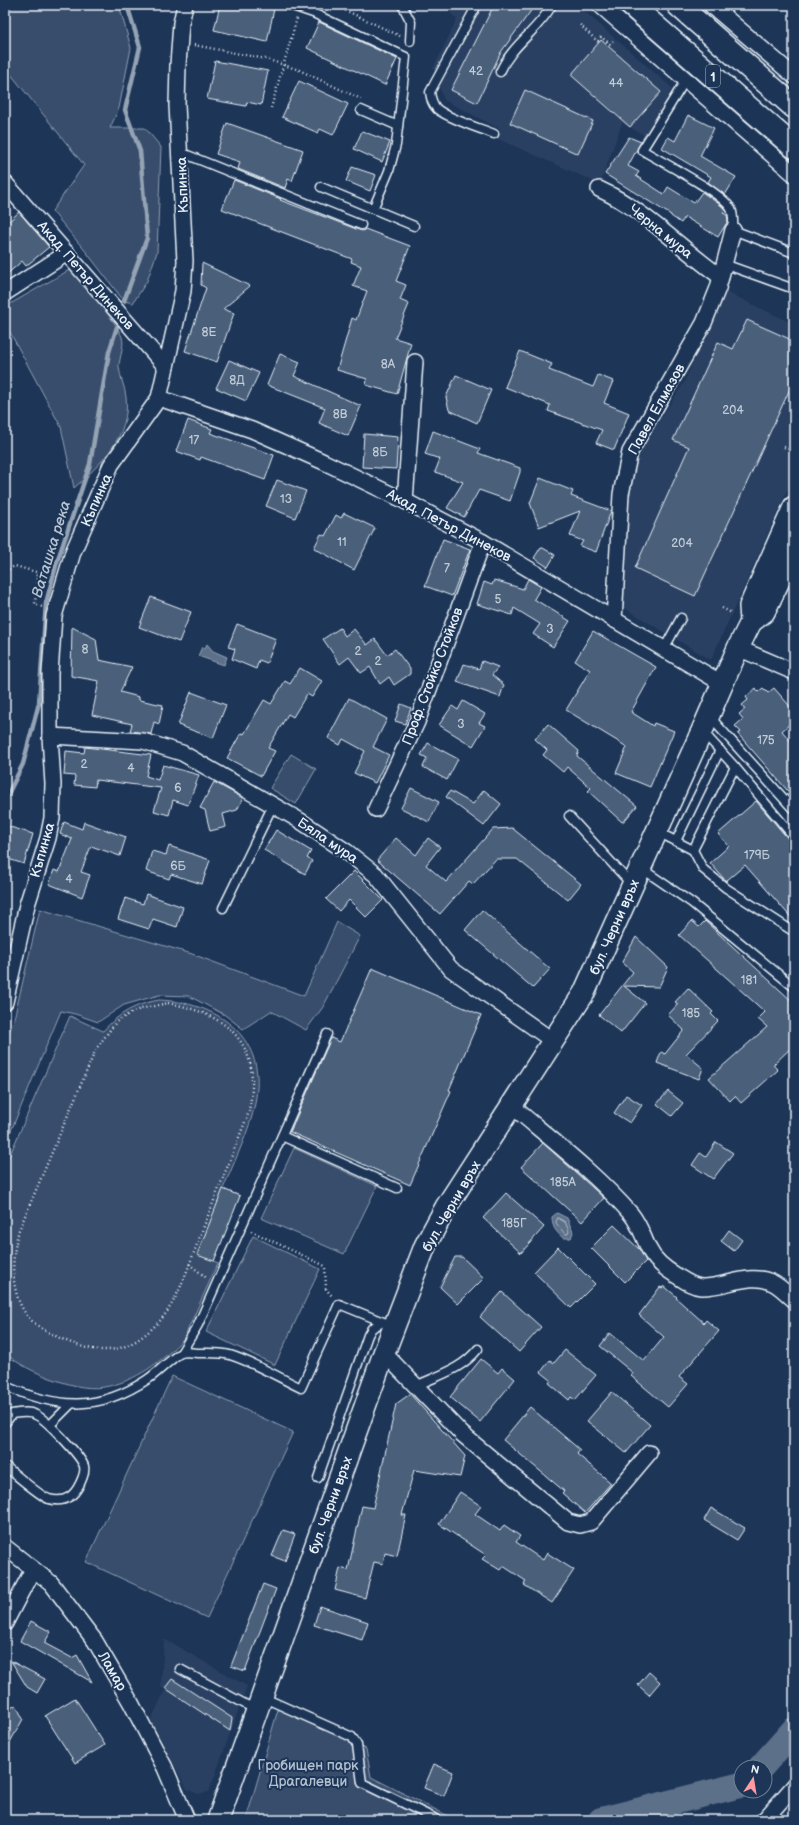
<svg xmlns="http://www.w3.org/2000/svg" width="799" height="1825" font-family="'Balsamiq Sans',sans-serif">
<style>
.built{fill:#2a4162}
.green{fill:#374d6c;stroke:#909fb2}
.water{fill:#5d7089;stroke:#95a4b5}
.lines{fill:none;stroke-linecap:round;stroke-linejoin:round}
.shore{stroke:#b0bdcc;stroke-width:1}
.stream{stroke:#95a4b5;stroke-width:4.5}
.river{stroke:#5d7089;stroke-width:26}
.building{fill:#495e7a;stroke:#e8f1f8}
.lane-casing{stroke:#e8f1f8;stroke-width:11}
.street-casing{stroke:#e8f1f8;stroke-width:18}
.secondary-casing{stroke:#e8f1f8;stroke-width:24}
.highway-casing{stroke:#e8f1f8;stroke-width:25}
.path{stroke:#e8f1f8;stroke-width:2.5;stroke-dasharray:1 3;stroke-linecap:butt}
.lane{stroke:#1d3557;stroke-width:8}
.street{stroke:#1d3557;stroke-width:15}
.secondary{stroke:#1d3557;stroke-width:21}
.highway{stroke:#1d3557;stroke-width:22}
.labels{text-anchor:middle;stroke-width:4;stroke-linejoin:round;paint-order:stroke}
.number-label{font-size:12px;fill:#c0ccd8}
.shield{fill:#1d3557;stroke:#abb9c8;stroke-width:1}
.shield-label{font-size:13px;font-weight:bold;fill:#e8f1f8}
.street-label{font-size:14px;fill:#e8f1f8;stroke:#1d3557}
.park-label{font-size:14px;fill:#b3c0ce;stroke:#1d3557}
.water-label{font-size:15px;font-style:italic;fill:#b7c4d1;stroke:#1d3557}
</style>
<rect width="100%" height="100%" fill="#1d3557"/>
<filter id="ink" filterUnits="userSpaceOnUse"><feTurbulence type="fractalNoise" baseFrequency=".025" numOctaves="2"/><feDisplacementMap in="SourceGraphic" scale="8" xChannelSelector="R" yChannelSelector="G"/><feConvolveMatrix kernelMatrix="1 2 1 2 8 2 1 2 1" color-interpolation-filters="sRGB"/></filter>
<g filter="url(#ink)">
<g class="built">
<path d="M442 5H577L672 88 647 137 622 123 600 184 496 138 500 129 444 100 433 69 457 19Z"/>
<path d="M724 291 794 324V475L711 660 621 606 626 497 640 451 684 383Z"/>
<path d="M164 1639 247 1686 209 1792 198 1794 187 1789 151 1720 165 1690 161 1687Z"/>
</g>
<g class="green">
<path d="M5 5H119L131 48 119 108 110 128H145L161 147 157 252 147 281 133 303 124 301 87 253 52 211 84 165 5 67Z"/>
<path d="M71 269C83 285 116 320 122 337 125 346 119 358 119 367 120 377 125 387 126 397 131 436 100 465 74 488L61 427 5 323V307Z"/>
<path d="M291 754 316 769 296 804 270 788Z"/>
<path d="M40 909 192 954 304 996 337 922 360 936 323 1007 306 1030 271 1011 243 1029 225 1015 189 996 159 995 124 1005 98 1022 75 1014 61 1011 5 1145V1042L13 1023Z"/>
<path d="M159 1000C215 1002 266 1035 256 1097 253 1124 234 1162 223 1189L240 1196 214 1261 218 1263 184 1338C163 1361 135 1382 104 1387 86 1390 67 1384 50 1378 33 1371 19 1365 5 1353V1166L70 1016 103 1031C119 1013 136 1004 159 1000Z"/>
<path d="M294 1148 377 1186 344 1254 261 1218Z"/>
<path d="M253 1236 320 1269 275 1365 206 1332Z"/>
<path d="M172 1376 293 1432 207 1618 86 1562Z"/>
<path d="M279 1706 366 1749 371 1777 456 1820H246Z"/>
</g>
<g class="water">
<path d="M207 644 213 651 227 657 224 665 198 656 202 647 205 648Z"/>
<path d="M557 1213 567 1218 573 1232 571 1238H563C556 1232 552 1227 552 1217Z"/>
</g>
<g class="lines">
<path class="shore" d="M558 1218 565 1222 569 1231 568 1234H565L556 1223Z"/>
<g class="stream">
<path d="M124 301 147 238 140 151 125 110 140 47 127 5"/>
<path d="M5 800 23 764 39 703 46 603 57 562 90 464 109 352 117 327"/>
</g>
<g class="river">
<path d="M761 1767 794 1730"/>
<path d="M601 1820 741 1785"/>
</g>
</g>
<g class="building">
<path d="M220 5H255L274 9 267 42 214 30Z"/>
<path d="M494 5H535L501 52 477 103 451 90Z"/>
<path d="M319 22 397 59 385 85 307 48Z"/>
<path d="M601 40 661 92 630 127 571 75Z"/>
<path d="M215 61 268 71 261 105 247 102 246 106 207 99Z"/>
<path d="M299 81 348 104 333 135 320 129 318 133 282 117Z"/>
<path d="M525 90 593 121 578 154 510 123Z"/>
<path d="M688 115 714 128 700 156 736 177 725 195 708 182 711 177 662 148 668 137 675 141Z"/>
<path d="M227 123 303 150 292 181 288 179 285 188 238 169 240 162 216 154Z"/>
<path d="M362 131 390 142 382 162 354 149Z"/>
<path d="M629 137 641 142 628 166 639 172 636 176 664 194 668 187 694 203 702 192 722 206 725 210 723 213 727 215 728 221 718 237 685 217 681 223 671 216V215L605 174Z"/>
<path d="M352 167 376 175 370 191 346 181Z"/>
<path d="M234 180 281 199 280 200 359 230 363 231 365 229 410 246 396 281 406 285 400 300 409 304 395 338 411 343 397 394 366 385 367 379 337 370 352 318 356 320 367 291 353 286 361 266 351 262 352 259 222 209Z"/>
<path d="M19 212 49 247 26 266 22 261 5 276V225Z"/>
<path d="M202 263 250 286 223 309 234 313 217 362 185 351 206 288 201 285Z"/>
<path d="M747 320 794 341V380L695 596 635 568 689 447 673 440 718 342 733 349Z"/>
<path d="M520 351 552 364 549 370 593 387 598 375 613 381 604 403 629 413 614 450 596 443 602 430 548 411 550 405 505 387Z"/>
<path d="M280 354 300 362 294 376 361 406 348 436 319 423 325 408 267 385Z"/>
<path d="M229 360 259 373 246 401 216 388Z"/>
<path d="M456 375 491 390 477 423 449 410 446 397Z"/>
<path d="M188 420 212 429 210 433 274 455 265 480 201 457 200 460 176 451Z"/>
<path d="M433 431 480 449 478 453 520 468V472L510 501 479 490 464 517 447 508 463 482 435 472 440 459 425 454Z"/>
<path d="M364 434 398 437 396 469 362 467Z"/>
<path d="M540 478 573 491 571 496 611 511 596 552 580 546 583 541 570 536 580 511 539 527 530 503Z"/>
<path d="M277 480 306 491 295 518 266 506Z"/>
<path d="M344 513 375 528 354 570 314 548 321 534 325 536 336 515 341 518Z"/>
<path d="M443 539 470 549 452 596 425 586Z"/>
<path d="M541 547 555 555 548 567 534 558Z"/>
<path d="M528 579 541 587 534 599 570 621 553 647 533 634 540 624 514 608 512 615 477 604 484 582 492 585 494 580 523 589Z"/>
<path d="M151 597 191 612 179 642 139 627Z"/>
<path d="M237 624 276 639 267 663 259 660 256 669 232 659 235 649 228 647Z"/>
<path d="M72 627 96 639 99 660 132 667 120 692 139 697V700L163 705 159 724 154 722 151 734 130 731 132 724 92 715 99 681 71 676Z"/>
<path d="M340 628 345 636 354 629 367 645 375 639 387 655 395 649 410 669V674L394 685 389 677 380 684 370 667 361 673 349 657 340 664 323 639Z"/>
<path d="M593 631 656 667 631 712 653 726 654 723 674 731 650 787 616 773 627 747 566 710 590 670 575 661Z"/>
<path d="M482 661 498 667 492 675 504 685 500 697 457 682 464 664 479 669Z"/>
<path d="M300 668 322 681 312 697 307 694 293 717 288 714 268 748 275 751 261 776 227 758 241 733 244 734 264 700 271 704 285 681 290 684Z"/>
<path d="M756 688 758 692 763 688 768 693 774 688 794 711V720L782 731 794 745V798L738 734 741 732 735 726 743 719 739 714 745 709 742 705 748 700 746 697Z"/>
<path d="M191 692 226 705 213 738 178 725Z"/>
<path d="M349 698 387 719 373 747 389 755 375 783 354 773 365 751 343 739 340 745 328 738Z"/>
<path d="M463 701 485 714 479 723 485 726 473 746 439 725 452 706 458 710Z"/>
<path d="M401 704 411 708 405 724 395 721Z"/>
<path d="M548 724 579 751 577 756 637 806 625 820 622 822 588 791 591 788 567 767 563 772 543 755 547 750 535 739Z"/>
<path d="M428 743 458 759 447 780 423 767 427 758 421 755Z"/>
<path d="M85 747 151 755 146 776 158 780 163 765 199 775 188 805 173 800 169 815 154 811 161 788 96 780 95 787 74 785 75 776 64 775 66 751 84 753Z"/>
<path d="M214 782 243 798 237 810 223 814 226 827 210 831 205 810 200 808Z"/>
<path d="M411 788 439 802 429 822 401 808Z"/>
<path d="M484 790 501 804 484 826 446 797 450 791 473 804Z"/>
<path d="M756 801 790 841 794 843V921L745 865 726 881 710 863 729 846 718 834Z"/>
<path d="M64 822 82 829 84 822 126 837 120 856 91 846 81 872 90 875 82 897 49 884 54 870 59 872 72 839 60 834Z"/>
<path d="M7 826 33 834 24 864 5 858V833Z"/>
<path d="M512 828 581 884 568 900 517 859H496L473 884 469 881 440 914 377 860 396 838 416 855 428 838 440 847 426 865 446 882 493 829Z"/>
<path d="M276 830 311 851 307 858 312 861 305 874 264 850Z"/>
<path d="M169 846 210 860 202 884 171 874 169 879 146 871 152 851 166 855Z"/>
<path d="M354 871 383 900 366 917 349 900 339 911 326 899Z"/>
<path d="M146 894 183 907 177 927 153 919 149 929 118 919 125 898 143 904Z"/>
<path d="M482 910 550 969 533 988 465 930Z"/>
<path d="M692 921 699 927 705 921 794 1003V1012L789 1018 794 1023V1045L773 1065 778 1070 741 1103 735 1096 730 1101 709 1078 767 1027 758 1019 765 1012 679 935Z"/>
<path d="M636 937 668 967 659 987 624 986 645 1003 621 1033 599 1015 633 972 622 962Z"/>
<path d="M372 968 481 1015 449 1090 451 1091 410 1185 290 1132 331 1038 340 1042Z"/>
<path d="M688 988 713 1012 711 1014 718 1021 686 1054 703 1068 699 1079 657 1063 661 1052 665 1054 684 1030 668 1015 678 1004 675 1002Z"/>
<path d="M668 1091 683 1103 672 1116 657 1104Z"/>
<path d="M626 1095 642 1105 630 1123 614 1113Z"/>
<path d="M716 1142 733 1153 713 1179 692 1165 700 1153 706 1157Z"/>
<path d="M543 1143 604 1198 582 1222 521 1167Z"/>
<path d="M223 1189 240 1196 214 1261 197 1255Z"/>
<path d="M506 1193 544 1227 521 1253 483 1218Z"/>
<path d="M614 1225 640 1250 646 1261 625 1282 591 1248Z"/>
<path d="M729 1230 742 1240 734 1251 721 1241Z"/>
<path d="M558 1247 595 1284 571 1308 534 1272Z"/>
<path d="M455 1257H462L484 1278 458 1304 440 1287Z"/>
<path d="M664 1286 677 1297 676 1298 704 1323 706 1320 719 1331 679 1377 688 1384 668 1407 631 1376 633 1373 600 1346 610 1333 644 1361 664 1337 639 1315 660 1287 662 1288Z"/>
<path d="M502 1292 541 1327 519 1352 480 1317Z"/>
<path d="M565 1350 596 1375 575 1400 571 1397 569 1400 549 1383 551 1380 541 1372 550 1360 554 1363Z"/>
<path d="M481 1359 498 1373 502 1368 515 1379 480 1422 450 1397Z"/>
<path d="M612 1392 650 1425 626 1453 587 1421Z"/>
<path d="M410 1394 465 1456 460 1477 414 1470 402 1515H406L397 1556 385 1553 383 1564 374 1562 365 1598 335 1590 340 1568 348 1570 362 1506 373 1508 396 1404Z"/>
<path d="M530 1407 580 1450 577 1454 611 1483 585 1513 562 1493 564 1491 503 1440Z"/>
<path d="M460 1492 481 1506 475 1514 500 1531 504 1525 520 1536 516 1542 543 1560 547 1553 574 1570 552 1603 524 1585 526 1581 503 1566 500 1570 482 1559 486 1555 439 1524Z"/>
<path d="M711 1508 745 1528 737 1540 704 1520Z"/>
<path d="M283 1530 295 1534 285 1561 272 1556Z"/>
<path d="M263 1584 276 1589 245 1671 231 1666Z"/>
<path d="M320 1606 368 1622 362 1640 314 1625Z"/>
<path d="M31 1621 51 1632 44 1643 72 1658 77 1655 92 1682 20 1641Z"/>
<path d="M11 1661 45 1679 37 1693 27 1687Z"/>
<path d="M649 1672 660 1682 649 1695 638 1685Z"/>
<path d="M172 1679 232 1718 230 1731 165 1688Z"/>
<path d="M75 1698 105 1745 75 1763 45 1716Z"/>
<path d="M16 1705 23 1719 5 1751V1711Z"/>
<path d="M434 1764 453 1772 444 1796 424 1788Z"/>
</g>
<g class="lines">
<defs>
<g id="lane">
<path d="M289 5 313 13 406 57 396 145 389 171 373 209"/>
<path d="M402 5 411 22 410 41"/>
<path d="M477 5 430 92C431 99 432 104 437 109 449 119 479 128 494 134"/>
<path d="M500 72C512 44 538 31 552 5"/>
<path d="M685 81 642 150C660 161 723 193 731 209 734 215 733 224 733 230L794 253"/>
<path d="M361 110 398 126"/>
<path d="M180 152 361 225"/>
<path d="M321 187 414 226"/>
<path d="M724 264 794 289"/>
<path d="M664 649 681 618"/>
<path d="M710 717 794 810"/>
<path d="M735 767 794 837"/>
<path d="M569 816 632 885"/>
<path d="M658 832 693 850 735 767 703 732"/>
<path d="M676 841 720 750"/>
<path d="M693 850 703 869 726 888 791 930 794 928"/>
<path d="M641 868 692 903 794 987"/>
<path d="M223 908 273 805"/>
<path d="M282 1136 397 1188"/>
<path d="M181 1353 198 1325 327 1034"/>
<path d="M5 1386C58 1409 99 1412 148 1379 156 1374 175 1355 181 1353 186 1351 192 1353 197 1353 207 1353 219 1352 230 1355 255 1363 278 1377 301 1388L339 1304 393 1326"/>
<path d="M416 1386C439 1375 461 1370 478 1349"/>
<path d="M5 1423 12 1414C20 1413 29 1411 36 1415 46 1419 80 1455 84 1466 86 1474 77 1493 69 1497 63 1501 56 1501 49 1499 41 1497 14 1473 5 1466"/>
<path d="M50 1425 70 1405"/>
<path d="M318 1478 368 1335 372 1328 383 1322"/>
<path d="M180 1669 256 1710"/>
<path d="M262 1697 352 1737 357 1745 362 1783 438 1820"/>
</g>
<g id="street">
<path d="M600 5 794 174"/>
<path d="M711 5 794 76"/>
<path d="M5 183 166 367"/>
<path d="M599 189C645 210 680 248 721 277"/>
<path d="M5 293 67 253"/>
<path d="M159 398 252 430 324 462 405 501 483 542 723 684"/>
<path d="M405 501 415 362"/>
<path d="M614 620 621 494 630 452 704 323 718 288 733 230"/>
<path d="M738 648 794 672"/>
<path d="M50 736 143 741 182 753 299 820 347 852 376 875 451 969 553 1041"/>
<path d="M376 809 417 722 483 542"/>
<path d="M5 1002 27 905 48 838 52 818 53 784 50 736V673L54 616 73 552 111 465 159 398 183 291 185 261 177 105 178 65 181 23 185 5"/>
<path d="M512 1106C553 1141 596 1174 631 1214 640 1225 643 1237 649 1249 654 1260 667 1270 677 1276 685 1281 692 1286 701 1287 725 1288 750 1271 773 1283 781 1287 787 1294 794 1300"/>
<path d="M384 1353 462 1434 568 1522 580 1525 591 1522 649 1453"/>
<path d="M5 1547 51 1583 95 1641 131 1703 165 1768 187 1820"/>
<path d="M5 1623 33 1569"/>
<path d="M764 1820 794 1786"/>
</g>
<g id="secondary">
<path d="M751 622 750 606 794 507"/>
<path d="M218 1820 384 1353 425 1246 446 1207 584 993 702 731 738 648 751 622 764 612 794 550"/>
</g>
<g id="highway">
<path d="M631 5 794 147"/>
<path d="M678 5 794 107"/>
</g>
</defs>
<use href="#lane" class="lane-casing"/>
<use href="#street" class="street-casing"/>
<use href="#secondary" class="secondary-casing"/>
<use href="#highway" class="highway-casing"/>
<g class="path">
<path d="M334 5 400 36"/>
<path d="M580 25 599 43"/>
<path d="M598 41 601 37 610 44 613 41"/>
<path d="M194 45 266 59 299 70 361 99"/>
<path d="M271 108 297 18"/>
<path d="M784 447 794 451"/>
<path d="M5 571 15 566 36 572 38 576 35 604 42 607"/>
<path d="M722 608 732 613"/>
<path d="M168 1003C232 1015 264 1047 248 1114 232 1156 215 1197 199 1239 188 1267 179 1300 158 1323 127 1354 102 1357 62 1339 51 1334 37 1327 29 1318 9 1294 11 1258 19 1230L96 1049 116 1022 127 1015 140 1009Z"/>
<path d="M251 1231 325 1266 326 1289 332 1296"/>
<path d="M189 1264 207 1278"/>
</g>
<use href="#lane" class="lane"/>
<use href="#street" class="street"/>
<use href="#secondary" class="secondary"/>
<use href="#highway" class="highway"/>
</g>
</g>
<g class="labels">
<g class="number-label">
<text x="476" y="75">42</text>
<text x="616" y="87">44</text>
<text x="209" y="336">8Е</text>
<text x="388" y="368">8А</text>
<text x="237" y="384">8Д</text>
<text x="733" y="414">204</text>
<text x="340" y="418">8В</text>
<text x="194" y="444">17</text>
<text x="380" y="456">8Б</text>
<text x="286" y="503">13</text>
<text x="342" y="546">11</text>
<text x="682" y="547">204</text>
<text x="447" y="572">7</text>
<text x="498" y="603">5</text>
<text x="550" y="633">3</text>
<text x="85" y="653">8</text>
<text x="358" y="655">2</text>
<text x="378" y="665">2</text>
<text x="461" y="728">3</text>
<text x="766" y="744">175</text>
<text x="84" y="768">2</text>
<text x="131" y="772">4</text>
<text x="178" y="792">6</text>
<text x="757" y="859">179Б</text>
<text x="178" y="870">6Б</text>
<text x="69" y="883">4</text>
<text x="749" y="984">181</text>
<text x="691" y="1017">185</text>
<text x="563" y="1186">185А</text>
<text x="514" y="1227">185Г</text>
</g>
<rect class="shield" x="706" y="65" width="14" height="22" rx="3"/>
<g class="shield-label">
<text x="713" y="81">1</text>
</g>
<g class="street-label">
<text transform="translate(182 185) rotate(-92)" y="5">Къпинка</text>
<text transform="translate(661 231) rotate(39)" y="5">Черна мура</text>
<text transform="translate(86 275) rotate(49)" y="5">Акад. Петър Динеков</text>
<text transform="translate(656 409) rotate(-61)" y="5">Павел Елмазов</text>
<text transform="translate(96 500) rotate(-66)" y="5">Къпинка</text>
<text transform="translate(449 525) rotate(28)" y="5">Акад. Петър Динеков</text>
<text transform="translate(432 676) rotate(-69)" y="5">Проф. Стойко Стойков</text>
<text transform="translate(328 840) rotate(34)" y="5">Бяла мура</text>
<text transform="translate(42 850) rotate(-74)" y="5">Къпинка</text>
<text transform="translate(614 927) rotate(-66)" y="5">бул. Черни връх</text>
<text transform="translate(451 1206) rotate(-60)" y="5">бул. Черни връх</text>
<text transform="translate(330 1505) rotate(-70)" y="5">бул. Черни връх</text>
<text transform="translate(113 1671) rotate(60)" y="5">Ламар</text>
</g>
<g class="park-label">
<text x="308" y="1770">Гробищен парк<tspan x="308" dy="16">Драгалевци</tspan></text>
</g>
<g class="water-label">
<text transform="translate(51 549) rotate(-73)" y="5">Ваташка река</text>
</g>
</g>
<rect width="799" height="1825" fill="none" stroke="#1d3557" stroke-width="20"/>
<rect x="10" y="10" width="779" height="1805" fill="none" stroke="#e8f1f8" stroke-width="1.5" filter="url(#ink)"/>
<g transform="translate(753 1779) rotate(12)"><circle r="19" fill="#1d3557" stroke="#6e8097"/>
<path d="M0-3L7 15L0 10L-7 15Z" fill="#ff9aa2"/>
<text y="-6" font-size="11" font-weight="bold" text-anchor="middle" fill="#e8f1f8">N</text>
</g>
</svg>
